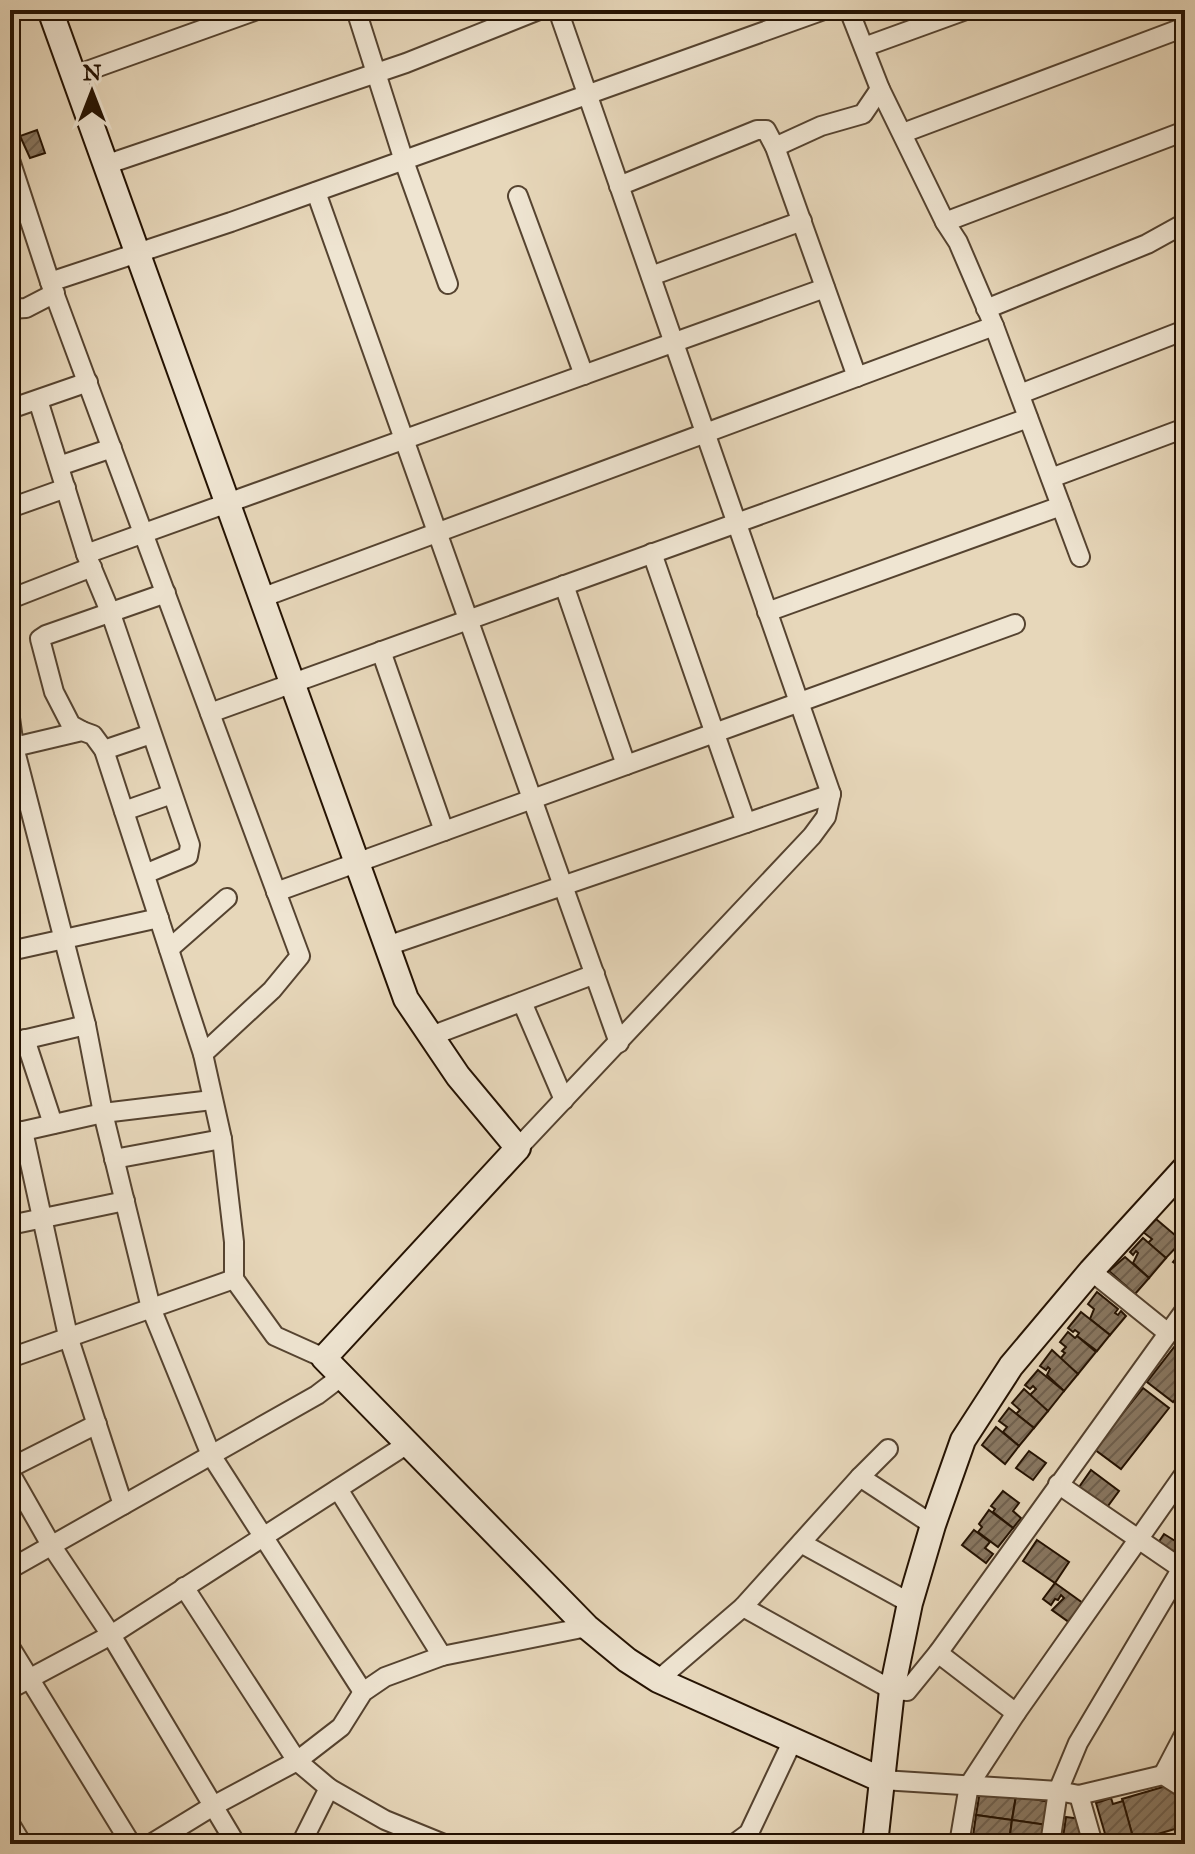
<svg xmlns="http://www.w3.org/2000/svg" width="1195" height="1854" font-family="'IM FELL Great Primer',serif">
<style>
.building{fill:url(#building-hatch);stroke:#241202;stroke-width:2}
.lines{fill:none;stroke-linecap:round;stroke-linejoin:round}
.street-casing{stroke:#554330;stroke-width:22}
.secondary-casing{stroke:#241202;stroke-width:28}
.street{stroke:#efe5d2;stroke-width:18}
.secondary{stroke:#efe5d2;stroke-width:24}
</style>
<defs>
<pattern id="building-hatch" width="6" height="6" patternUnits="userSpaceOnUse" patternTransform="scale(2)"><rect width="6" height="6" fill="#897862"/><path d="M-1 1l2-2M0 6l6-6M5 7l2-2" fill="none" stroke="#70614f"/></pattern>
</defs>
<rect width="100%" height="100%" fill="#e7d7ba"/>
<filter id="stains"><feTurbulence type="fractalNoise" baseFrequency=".0025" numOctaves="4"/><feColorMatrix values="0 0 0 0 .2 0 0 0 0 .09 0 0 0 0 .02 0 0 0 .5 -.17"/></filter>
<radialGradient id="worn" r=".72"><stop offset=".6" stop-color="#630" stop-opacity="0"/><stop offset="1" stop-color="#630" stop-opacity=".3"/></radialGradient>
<g class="building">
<path d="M37 130 45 153 30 158 20 136Z"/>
<path d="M1156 1219 1182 1241 1166 1258 1148 1243 1152 1239 1143 1232Z"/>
<path d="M1143 1238 1166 1258 1149 1278 1133 1263 1138 1253 1136 1251 1133 1255 1130 1252Z"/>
<path d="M1185 1247V1270L1173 1262Z"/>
<path d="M1125 1257 1149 1278 1135 1294 1109 1271Z"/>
<path d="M1097 1292 1118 1309 1115 1313 1118 1315 1121 1311 1126 1316 1110 1335 1090 1319 1094 1309 1088 1304Z"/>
<path d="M1081 1312 1110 1335 1097 1351 1077 1336 1079 1333 1075 1330 1073 1332 1068 1328Z"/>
<path d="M1068 1332 1075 1338 1077 1336 1096 1352 1078 1374 1060 1359 1065 1353 1062 1351 1066 1347 1060 1342Z"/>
<path d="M1185 1333V1387L1173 1402 1147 1382Z"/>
<path d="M1052 1350 1078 1374 1064 1391 1047 1375 1050 1369 1048 1367 1046 1370 1040 1366Z"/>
<path d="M1038 1370 1064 1391 1048 1411 1029 1396 1036 1389 1033 1386 1030 1389 1025 1385Z"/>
<path d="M1143 1388 1169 1408 1121 1469 1094 1449Z"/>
<path d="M1024 1389 1048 1411 1034 1428 1011 1410 1016 1414 1020 1410 1012 1403Z"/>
<path d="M1009 1408 1034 1428 1019 1446 1003 1432 1007 1427 999 1421Z"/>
<path d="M996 1427 1019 1446 1005 1464 982 1445Z"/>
<path d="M1029 1451 1046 1463 1033 1480 1016 1468Z"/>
<path d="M1091 1470 1119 1491 1105 1510 1077 1490Z"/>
<path d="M1003 1491 1019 1503 1013 1511 1021 1518 1013 1528 993 1512 995 1509 991 1506Z"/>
<path d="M989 1510 1013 1528 998 1547 978 1532 982 1527 979 1524Z"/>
<path d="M974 1530 990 1542 985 1548 993 1554 986 1563 962 1545Z"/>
<path d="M1164 1534 1180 1544 1174 1553 1158 1543Z"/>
<path d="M1037 1540 1069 1562 1055 1583 1023 1561Z"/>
<path d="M1055 1583 1087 1606 1073 1625 1052 1610 1064 1598 1061 1595 1058 1600 1055 1599 1051 1605 1043 1599Z"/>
<path d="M1173 1784 1185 1826 1134 1841 1122 1799Z"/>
<path d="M980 1791 1016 1796 1012 1820 976 1815Z"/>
<path d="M1016 1796 1050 1802 1047 1825 1012 1820Z"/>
<path d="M1111 1798 1113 1804 1123 1801 1134 1841 1108 1844 1096 1803Z"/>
<path d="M976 1815 1012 1820 1009 1842 973 1836Z"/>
<path d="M1066 1817 1082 1819 1080 1833 1088 1834 1086 1844H1062Z"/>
<path d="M1012 1820 1047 1825 1044 1844 1009 1842Z"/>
<path d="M973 1836 1009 1842V1844H972Z"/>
</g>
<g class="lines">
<defs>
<g id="street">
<path d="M356 10 404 161 448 284"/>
<path d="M849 10 880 89 945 222 958 242 994 326 1080 557"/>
<path d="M864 47 966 10"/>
<path d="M73 76 257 10"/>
<path d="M903 133 1185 27"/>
<path d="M775 147 821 126 863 114 880 89"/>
<path d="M10 160 50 282 300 956 272 990 203 1054"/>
<path d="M105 165 406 63 539 10"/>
<path d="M619 186 757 130H766L775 147 857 377"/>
<path d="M316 192 619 1043"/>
<path d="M518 196 584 375"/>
<path d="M945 222 1185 131"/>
<path d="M651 276 802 221"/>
<path d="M50 282 231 222 824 10"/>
<path d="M10 309 26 308 55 293"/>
<path d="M986 309 1147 244 1185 223"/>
<path d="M1020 394 1185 330"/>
<path d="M38 400 86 554 111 614 190 845 188 856 145 874"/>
<path d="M10 409 88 382"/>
<path d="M59 466 112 448"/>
<path d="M1051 478 1185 428"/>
<path d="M10 508 66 488"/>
<path d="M652 553 746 823"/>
<path d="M86 554 825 288"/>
<path d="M564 585 626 765"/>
<path d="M261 598 994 326"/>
<path d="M10 599 92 567"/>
<path d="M767 612 1061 506"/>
<path d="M381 651 444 831"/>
<path d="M210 713 1028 418"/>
<path d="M10 718 14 747 86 1025 103 1113 151 1308 211 1455 363 1692"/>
<path d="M82 731 71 725 54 692 40 639 46 635 166 593"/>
<path d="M10 748 82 731 93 735 104 750 203 1054 222 1139 234 1242V1279L275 1336 324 1358"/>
<path d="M104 750 151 734"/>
<path d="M124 811 172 794"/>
<path d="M276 892 1015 624"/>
<path d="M387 946 831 794"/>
<path d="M169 949 227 898"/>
<path d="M10 951 159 918"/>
<path d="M522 1002 564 1100"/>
<path d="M431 1036 595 974"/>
<path d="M25 1039 53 1124"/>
<path d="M10 1043 86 1025"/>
<path d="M23 1131 68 1336 123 1505"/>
<path d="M10 1134 103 1113 212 1100"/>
<path d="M518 1148 812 836 826 817 831 794 558 10"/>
<path d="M114 1159 222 1139"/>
<path d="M10 1225 125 1201"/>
<path d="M1091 1271 1168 1333"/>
<path d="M10 1358 234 1279"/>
<path d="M10 1468 97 1424"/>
<path d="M10 1473 51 1545 111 1635 236 1844"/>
<path d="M860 1477 933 1525"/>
<path d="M1058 1484 1185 1571"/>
<path d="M338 1489 442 1656"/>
<path d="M801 1543 910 1603"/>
<path d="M10 1569 317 1395 342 1376"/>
<path d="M184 1587 297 1761 329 1788 301 1844"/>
<path d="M743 1607 892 1690 907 1691 938 1653 1185 1310"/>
<path d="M10 1647 131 1844"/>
<path d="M938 1653 1016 1713"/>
<path d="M658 1680 743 1607 860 1477 888 1449"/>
<path d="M10 1689 111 1635 409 1443"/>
<path d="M1163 1775 1185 1733"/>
<path d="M882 1780 1058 1791 1079 1795 1163 1775 1185 1789"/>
<path d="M329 1788 385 1820 444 1844"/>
<path d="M1079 1795 1093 1844"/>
<path d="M10 1824 22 1844"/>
<path d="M151 1844 213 1806 297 1761 341 1727 363 1692 385 1677 442 1656 587 1627"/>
<path d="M734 1844 749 1833 793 1740"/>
<path d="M959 1844 969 1785 1016 1713 1185 1473"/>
<path d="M1050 1844 1058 1791 1078 1743 1182 1568"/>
<path d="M1182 1844 1185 1843"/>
</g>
<g id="secondary">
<path d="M50 10 406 999 458 1076 518 1148 324 1358 587 1627 627 1660 658 1680 882 1780"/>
<path d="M875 1844 892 1690 910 1603 933 1525 963 1440 1011 1366 1091 1271 1185 1168"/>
</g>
</defs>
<use href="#street" class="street-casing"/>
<use href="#secondary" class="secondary-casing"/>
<use href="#street" class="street"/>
<use href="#secondary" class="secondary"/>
</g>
<rect width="1195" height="1854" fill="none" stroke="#e7d7ba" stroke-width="40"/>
<rect x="12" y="12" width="1171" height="1830" fill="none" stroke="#241202" stroke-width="4"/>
<rect x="20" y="20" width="1155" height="1814" fill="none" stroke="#241202" stroke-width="2"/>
<g transform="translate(92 92)" stroke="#efe5d2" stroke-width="6" paint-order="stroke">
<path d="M0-6L14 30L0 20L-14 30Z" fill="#241202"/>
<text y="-12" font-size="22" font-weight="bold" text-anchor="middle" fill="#241202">N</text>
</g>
<rect width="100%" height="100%" filter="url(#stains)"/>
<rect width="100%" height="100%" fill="url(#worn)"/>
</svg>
